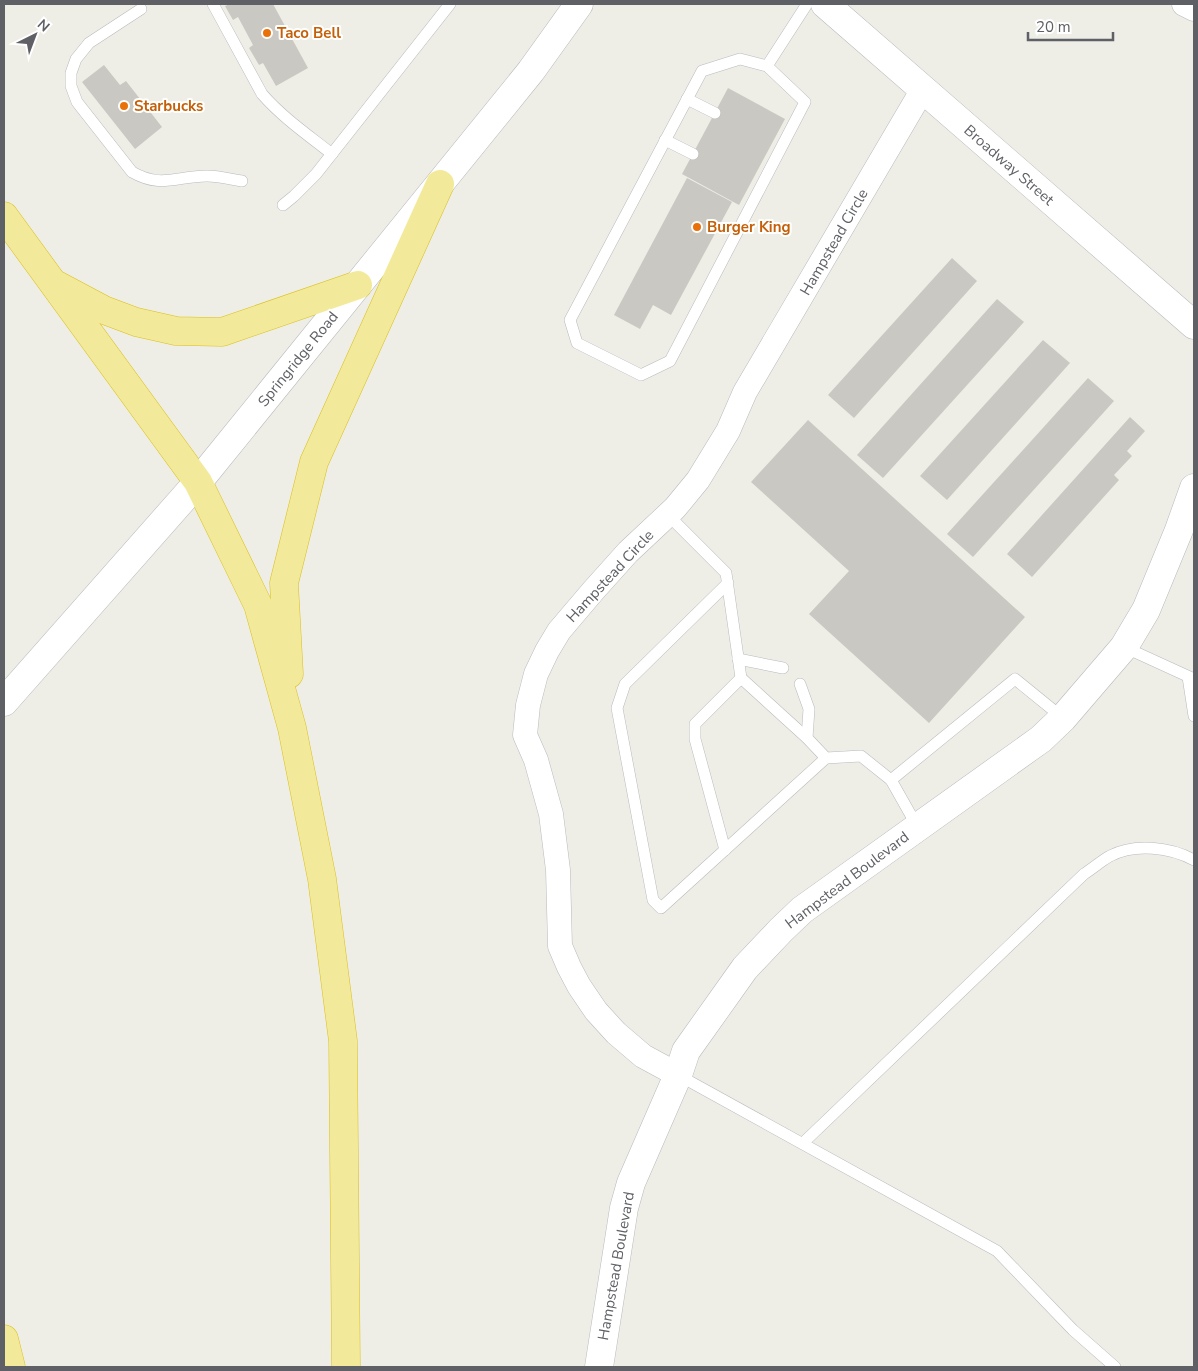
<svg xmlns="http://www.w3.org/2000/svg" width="1198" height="1371" font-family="'Nunito Sans',sans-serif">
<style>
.building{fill:#cac8c2}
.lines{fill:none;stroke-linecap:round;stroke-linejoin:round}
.lane-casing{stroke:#b8babe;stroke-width:12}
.street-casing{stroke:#b8babe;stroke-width:25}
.secondary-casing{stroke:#b7b9be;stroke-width:29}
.highway-casing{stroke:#dbbf19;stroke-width:29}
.lane{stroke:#fff;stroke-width:11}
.street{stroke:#fff;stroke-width:24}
.secondary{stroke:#fff;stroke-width:28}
.highway{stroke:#f2ea9a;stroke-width:28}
.food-dot{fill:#e8710a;stroke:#fff;stroke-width:2}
.labels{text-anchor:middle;stroke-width:4;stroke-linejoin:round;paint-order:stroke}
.food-label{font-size:15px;font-weight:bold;fill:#c56008;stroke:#fff;text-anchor:start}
.street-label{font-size:15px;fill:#5e6065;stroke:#fff}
</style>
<rect width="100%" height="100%" fill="#eeeee6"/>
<g class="building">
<path d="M230 4H273L308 68 276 86 263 63 259 65 249 48 253 45 238 17 233 20 225 6Z"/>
<path d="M104 65 120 85 126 81 162 127 135 149 82 82Z"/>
<path d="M728 88 785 119 739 205 682 174Z"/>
<path d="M687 178 732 202 671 315 653 305 640 329 614 315Z"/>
<path d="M952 258 977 281 854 418 828 395Z"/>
<path d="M997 299 1024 322 883 478 857 455Z"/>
<path d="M1043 340 1070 363 947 500 920 476Z"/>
<path d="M1088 378 1114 401 973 557 947 534Z"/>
<path d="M1130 417 1145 431 1127 451 1132 456 1114 475 1119 480 1032 577 1007 554Z"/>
<path d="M808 420 1025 617 929 723 809 614 849 571 751 482Z"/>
</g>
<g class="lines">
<defs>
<g id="lane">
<path d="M213 4 262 94C282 117 308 135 332 154"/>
<path d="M141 9 89 43 76 59 71 73V86L77 102 132 172C162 189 176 176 207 176 218 176 230 179 242 181"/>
<path d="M740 59 767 66 805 102 670 361 641 375 577 343 570 320 702 71Z"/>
<path d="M767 66 807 4"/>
<path d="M687 99 715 113"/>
<path d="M665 140 693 154"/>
<path d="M283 205 294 196 316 174 450 4"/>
<path d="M668 515 726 573 741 678 807 738 826 758 861 756 891 780 917 826"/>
<path d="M728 583 625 684 617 708 653 900 661 908 826 758"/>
<path d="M1124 647 1194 679"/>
<path d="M738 659 783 668"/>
<path d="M1188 677 1194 716"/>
<path d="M800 684 809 709 807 738"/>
<path d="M891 780 1015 679 1063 718"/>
<path d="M725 850 695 739V724L741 678"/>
<path d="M678 1075 997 1251 1073 1330 1115 1367"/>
<path d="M803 1143 1084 874C1092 869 1101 861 1110 856 1135 843 1170 847 1194 860"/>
</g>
<g id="street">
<path d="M1184 4 1194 9"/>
<path d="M678 1075 643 1056 616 1033 596 1011 579 986 569 967 560 946 558 870 551 814 536 760 525 735 528 705 536 674 547 651 559 631 593 591 628 552 675 508 698 480 728 431 745 392 923 89"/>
</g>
<g id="secondary">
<path d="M825 4 1194 325"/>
<path d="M4 702 198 482 531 71 579 4"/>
<path d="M599 1367 624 1208 631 1183 678 1075 686 1051 745 968 781 930 802 910 1041 739 1063 718 1124 647 1146 610 1179 530 1194 488"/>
</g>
<g id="highway">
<path d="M4 216 198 482 258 605 292 728 322 879 343 1041 346 1367"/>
<path d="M57 285 104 310 136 322 176 331 222 332 358 285"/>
<path d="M289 674 284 583 314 462 440 184"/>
<path d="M4 1339 11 1367"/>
</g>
</defs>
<use href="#lane" class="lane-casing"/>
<use href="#street" class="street-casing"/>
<use href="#secondary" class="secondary-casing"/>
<use href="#highway" class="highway-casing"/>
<use href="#lane" class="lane"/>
<use href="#street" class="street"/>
<use href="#secondary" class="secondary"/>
<use href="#highway" class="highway"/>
</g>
<g class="food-dot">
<circle cx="267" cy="33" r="5"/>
<circle cx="124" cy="106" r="5"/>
<circle cx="697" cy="227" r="5"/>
</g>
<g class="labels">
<g class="food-label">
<text x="277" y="38">Taco Bell</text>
<text x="134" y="111">Starbucks</text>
<text x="707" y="232">Burger King</text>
</g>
<g class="street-label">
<text transform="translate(1009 165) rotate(41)" y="5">Broadway Street</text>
<text transform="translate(834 242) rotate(-60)" y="5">Hampstead Circle</text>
<text transform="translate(298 359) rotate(-51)" y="5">Springridge Road</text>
<text transform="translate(610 576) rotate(-47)" y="5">Hampstead Circle</text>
<text transform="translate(847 880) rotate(-37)" y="5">Hampstead Boulevard</text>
<text transform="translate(616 1266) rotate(-80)" y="5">Hampstead Boulevard</text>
</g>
</g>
<rect width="1198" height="1371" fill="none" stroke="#5e6065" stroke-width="10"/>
<g transform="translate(35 35) rotate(42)" stroke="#ffffff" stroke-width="4" paint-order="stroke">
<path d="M0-4L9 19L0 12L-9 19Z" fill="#5e6065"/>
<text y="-8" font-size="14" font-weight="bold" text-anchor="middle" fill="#5e6065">N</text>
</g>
<path d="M1028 32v8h85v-8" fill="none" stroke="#5e6065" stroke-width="2.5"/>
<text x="1036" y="32" font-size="15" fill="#5e6065" stroke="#ffffff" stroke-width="4" paint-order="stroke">20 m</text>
</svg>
